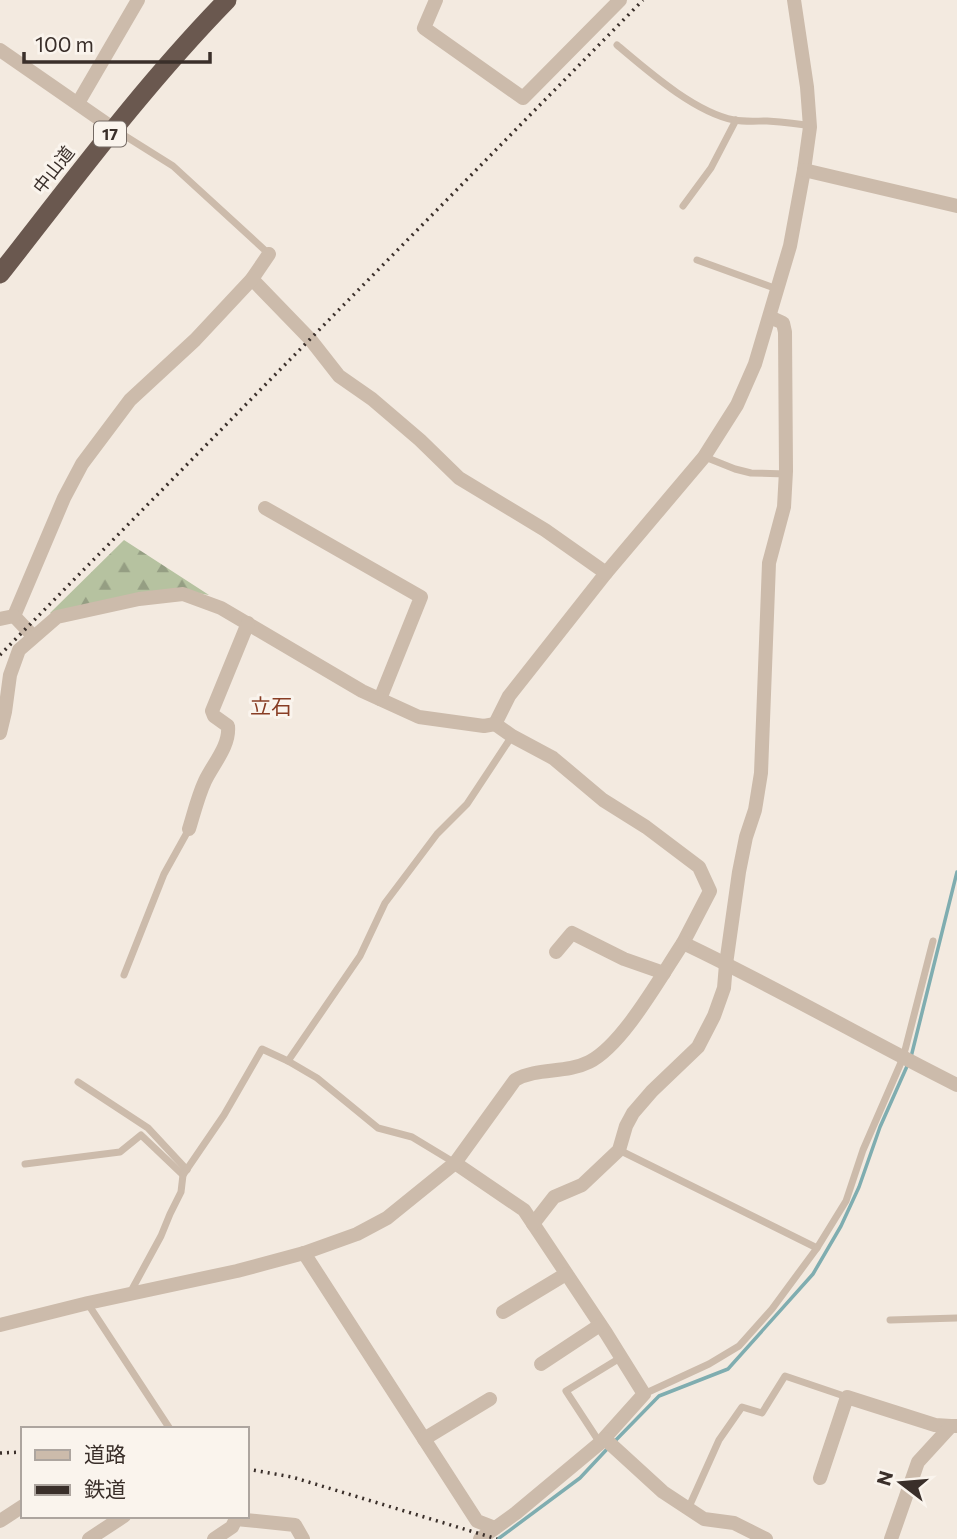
<svg xmlns="http://www.w3.org/2000/svg" width="957" height="1539" font-family="Commissioner,'Noto Sans JP',sans-serif">
<style>
.forest{fill:url(#forest-firs)}
.lines{fill:none;stroke-linecap:round;stroke-linejoin:round}
.stream{stroke:#7fadb0;stroke-width:3.5}
.service{stroke:#ccbbab;stroke-width:7}
.minor{stroke:#ccbbab;stroke-width:14}
.trunk{stroke:#6a584f;stroke-width:19}
.rail{stroke:#3a2f2a;stroke-width:3.5;stroke-dasharray:2 5;stroke-linecap:butt}
.labels{text-anchor:middle;stroke-width:6;stroke-linejoin:round;paint-order:stroke}
.shield{fill:#faf4ed;stroke:#746a64;stroke-width:2}
.shield-label{font-size:16px;font-weight:bold;fill:#3a2f2a}
.street-label{font-size:18px;fill:#3a2f2a;stroke:#faf4ed}
.quarter-label{font-size:21px;fill:#883d24;stroke:#faf4ed}
</style>
<defs>
<pattern id="forest-firs" width="22" height="20" patternUnits="userSpaceOnUse" patternTransform="scale(1.75)"><rect width="22" height="20" fill="#b6c2a0"/><path d="M5 1l3.5 6h-7zM16 11l3.5 6h-7z" fill="#959e83"/></pattern>
</defs>
<rect width="100%" height="100%" fill="#f3eae0"/>
<path class="forest" d="M124 540 209 595 197 593 53 615 50 613Z"/>
<g class="lines">
<g class="stream">
<path d="M911 1057 957 872"/>
<path d="M614 1442 659 1396 728 1369 813 1274 841 1226 859 1187 880 1127 908 1064"/>
<path d="M498 1539 580 1478 609 1447"/>
</g>
<g class="service">
<path d="M617 45C648 71 694 112 734 120 745 122 756 121 767 121 781 122 795 123 810 126"/>
<path d="M114 129 173 166 269 254"/>
<path d="M683 206 711 168 736 120"/>
<path d="M697 260 777 289"/>
<path d="M705 457 735 469 751 473 786 474"/>
<path d="M124 975 164 874 189 829"/>
<path d="M288 1061 360 956 385 903 437 834 467 804 512 736"/>
<path d="M78 1082 148 1128 187 1170"/>
<path d="M619 1150 817 1248"/>
<path d="M25 1164 120 1152 141 1135 183 1175"/>
<path d="M130 1293 161 1236 170 1214 181 1192 183 1175 224 1115 262 1049 288 1061 317 1078 378 1128 412 1137 455 1163"/>
<path d="M88 1304 170 1429"/>
<path d="M890 1320 957 1318"/>
<path d="M644 1394 709 1364 739 1346 772 1309 817 1248 846 1201 863 1150 903 1058 933 941"/>
<path d="M600 1443 566 1391 620 1358"/>
<path d="M688 1509 719 1440 742 1407 762 1413 785 1376 847 1397"/>
</g>
<g class="minor">
<path d="M436 0 424 28 523 98 620 0"/>
<path d="M794 0 807 87 810 127 804 170 790 246 755 364 737 405 704 457 606 573 509 696 495 724 512 736 553 758 603 800 646 827 699 867 710 891 683 943C776 987 865 1039 957 1085"/>
<path d="M0 50 114 129"/>
<path d="M78 103 138 0"/>
<path d="M804 170 957 206"/>
<path d="M252 279 310 339 339 376 372 399 420 440 459 478 545 530 606 573"/>
<path d="M265 508 421 597 380 699"/>
<path d="M14 616 64 498 82 464 130 400 195 340 252 279 269 254"/>
<path d="M14 616 33 636"/>
<path d="M0 619 14 616"/>
<path d="M0 733 5 712 10 675 19 650 57 617 139 599 183 594 221 608 362 691 419 717 484 726 495 724"/>
<path d="M189 829C194 813 198 796 205 781 213 764 230 746 228 726L214 716 212 711 248 623"/>
<path d="M556 952 572 933 624 959 664 973"/>
<path d="M455 1163 524 1210 606 1333 644 1394 600 1443 516 1513 480 1539"/>
<path d="M533 1224 554 1197 582 1185 619 1150 626 1126 633 1113 652 1091 698 1047 714 1016 724 988 726 964 739 872 746 837 755 810 761 773 769 563 784 507 786 471 785 332 783 323 770 317"/>
<path d="M304 1253 477 1521 495 1528"/>
<path d="M503 1312 566 1274"/>
<path d="M0 1325 88 1303 237 1271 304 1253 357 1234 387 1218 455 1163 515 1080C538 1067 565 1074 589 1062 623 1045 661 976 683 943"/>
<path d="M541 1364 600 1325"/>
<path d="M424 1439 490 1399"/>
<path d="M605 1439 663 1492 704 1519 734 1523 766 1539"/>
<path d="M820 1478 847 1397 935 1425 951 1426"/>
<path d="M0 1521 23 1506"/>
<path d="M89 1539 124 1516"/>
<path d="M214 1539 232 1527 236 1519 295 1525 303 1539"/>
<path d="M891 1539 918 1462 951 1426H956"/>
</g>
<path class="trunk" d="M0 274C73 181 144 85 227 0"/>
<g class="rail">
<path d="M0 655 643 0"/>
<path d="M0 1453 23 1452"/>
<path d="M247 1469 292 1477 497 1539"/>
</g>
</g>
<g class="labels">
<rect class="shield" x="94" y="121.5" width="32" height="25" rx="5"/>
<g class="shield-label">
<text x="110" y="140">17</text>
</g>
<g class="street-label">
<text transform="translate(54 170) rotate(-52)" y="6">中山道</text>
</g>
<g class="quarter-label">
<text x="271" y="714">立石</text>
</g>
</g>
<rect x="21" y="1427" width="228" height="91" fill="#faf4ed" stroke="#ada59f" stroke-width="2"/>
<rect x="35" y="1450" width="35" height="10" fill="#ccbbab" stroke="#ada59f" stroke-width="2"/>
<text x="84" y="1462" font-size="21" fill="#3a2f2a">道路</text>
<rect x="35" y="1485" width="35" height="10" fill="#3a2f2a" stroke="#ada59f" stroke-width="2"/>
<text x="84" y="1497" font-size="21" fill="#3a2f2a">鉄道</text>
<g transform="translate(901 1483) rotate(286)" stroke="#faf4ed" stroke-width="5" paint-order="stroke">
<path d="M0-5L12 26L0 18L-12 26Z" fill="#3a2f2a"/>
<text y="-10" font-size="19" font-weight="bold" text-anchor="middle" fill="#3a2f2a">N</text>
</g>
<path d="M24 52v10h186v-10" fill="none" stroke="#3a2f2a" stroke-width="3.5"/>
<text x="35" y="52" font-size="21" fill="#3a2f2a" stroke="#faf4ed" stroke-width="5" paint-order="stroke">100 m</text>
</svg>
